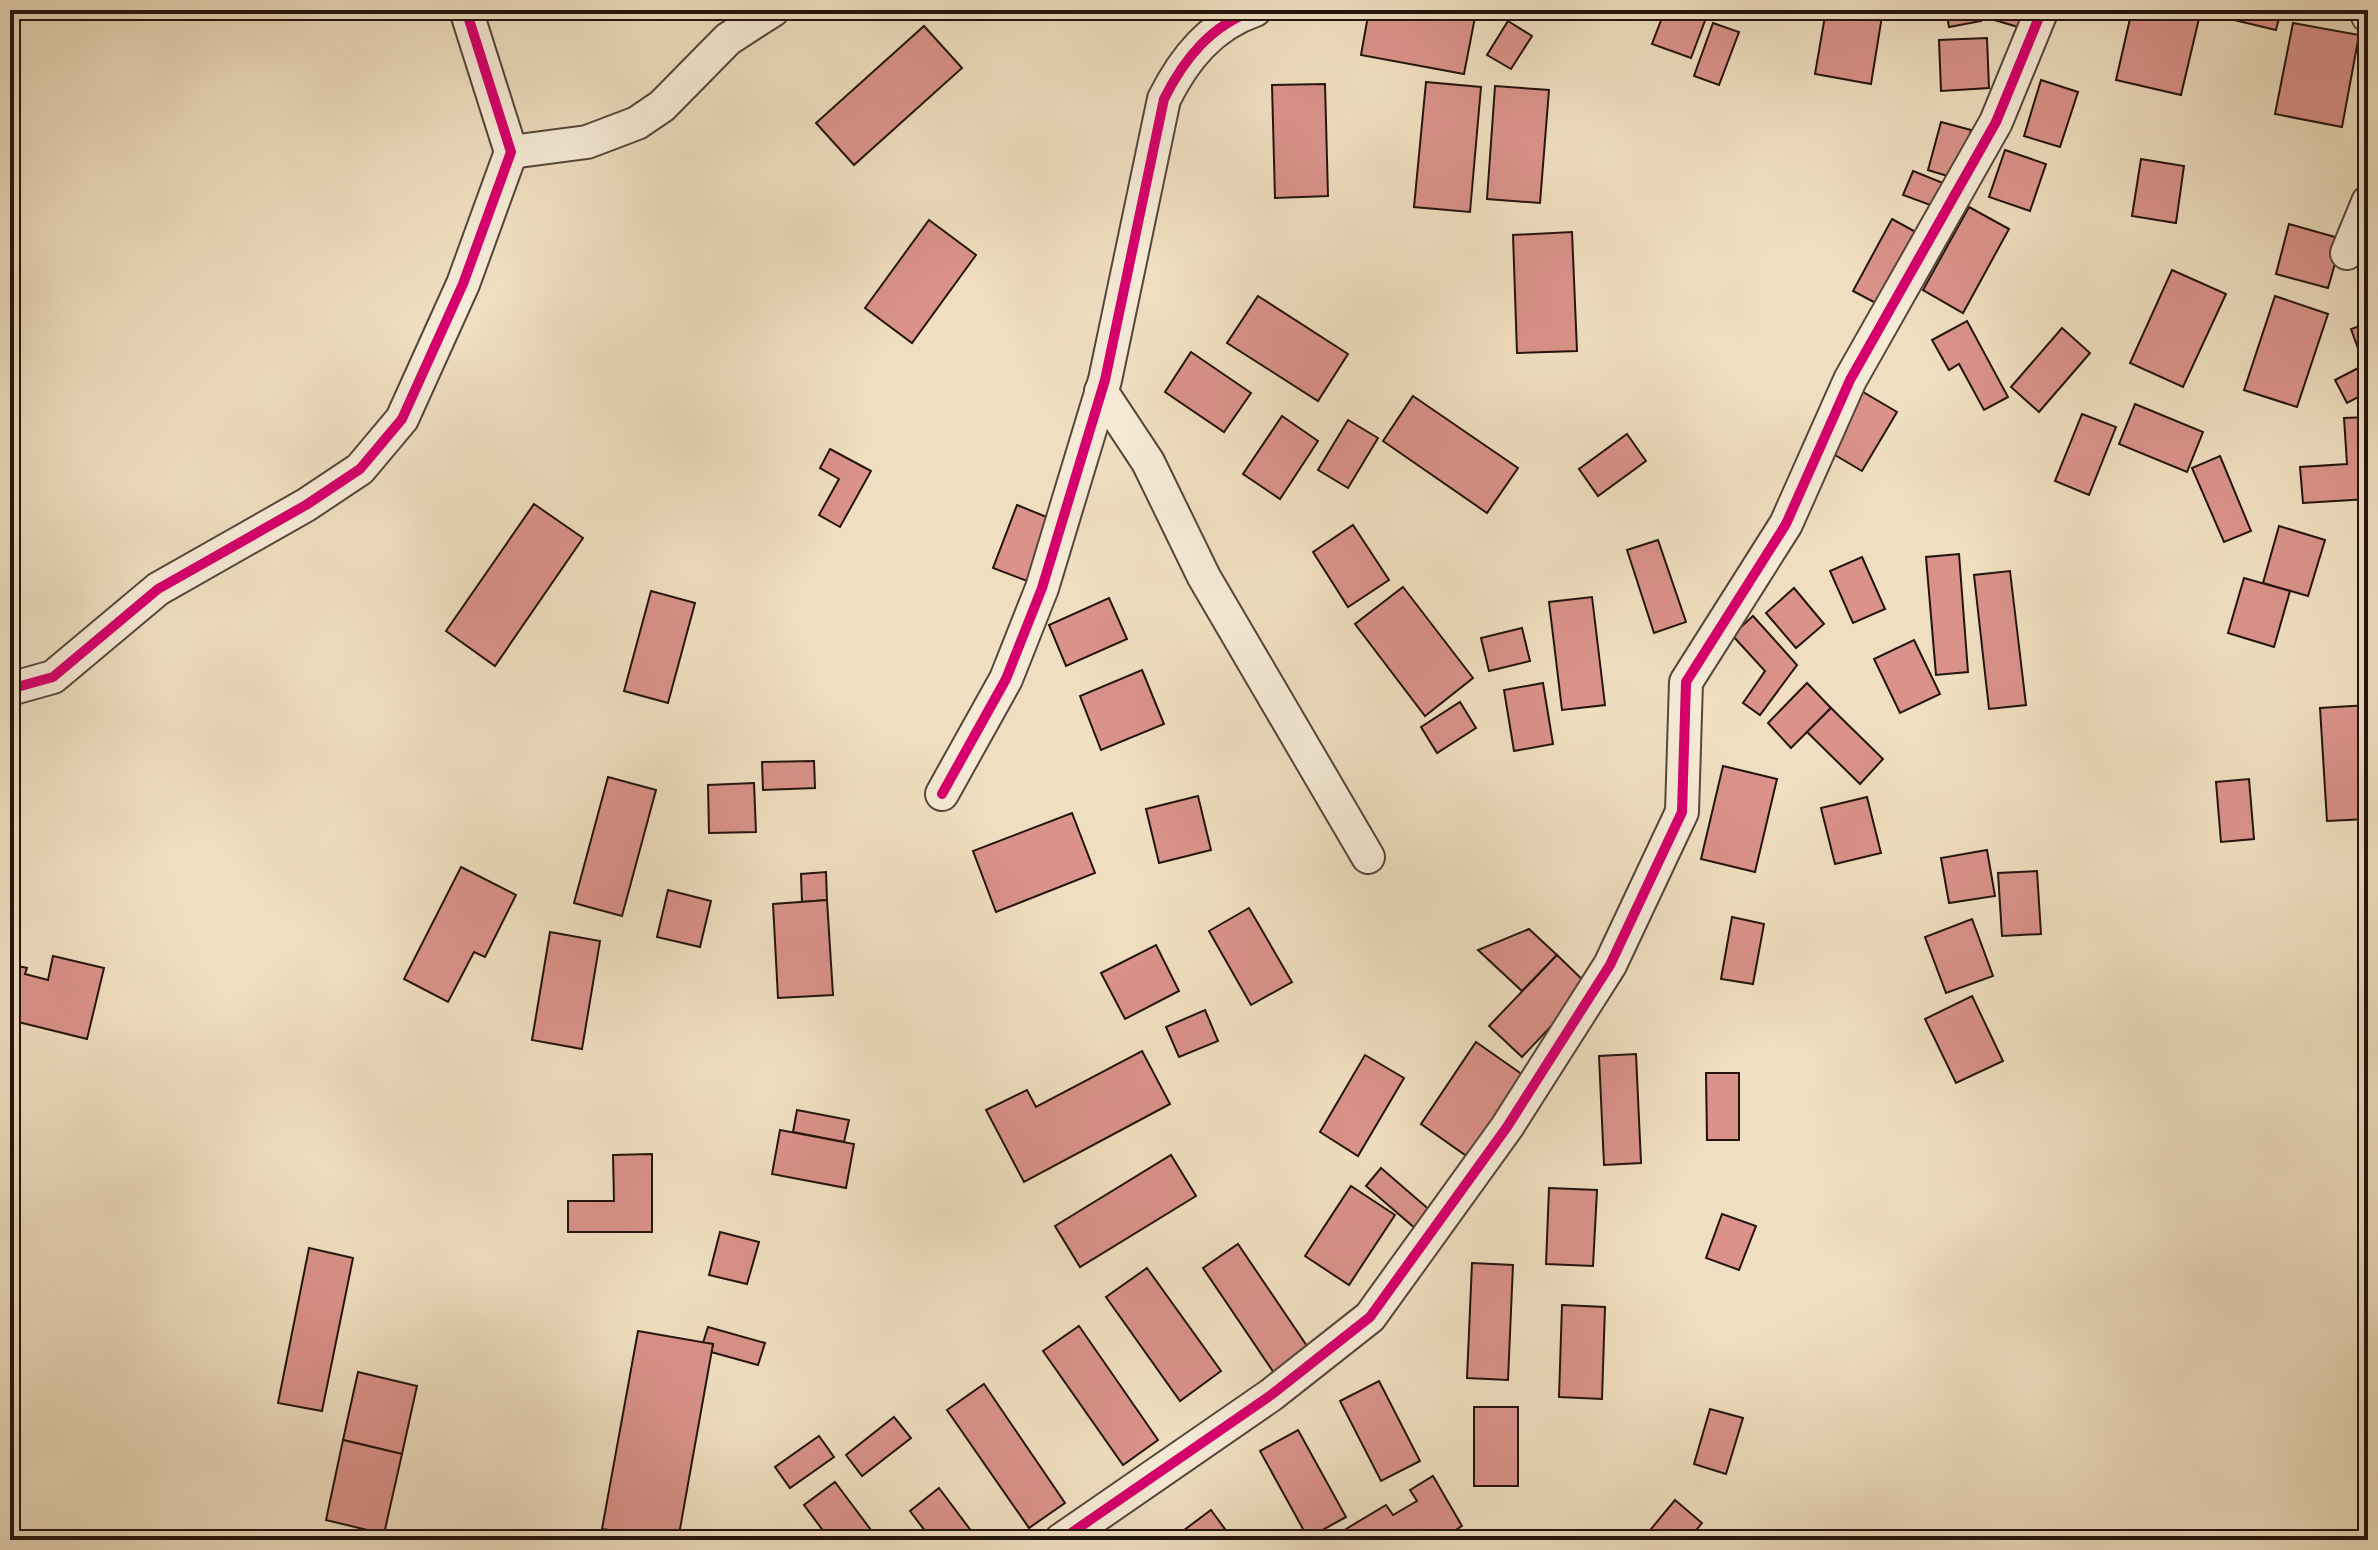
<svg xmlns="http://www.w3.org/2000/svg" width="2378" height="1550" font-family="'IM FELL DW Pica',serif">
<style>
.building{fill:#da928a;stroke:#23140e;stroke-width:2}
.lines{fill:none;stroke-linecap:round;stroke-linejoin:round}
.street-casing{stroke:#56463a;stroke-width:36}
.street{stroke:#f5ead6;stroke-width:32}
.cycleway-casing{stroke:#f5ead6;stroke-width:15}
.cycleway{stroke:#d6006c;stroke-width:10}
</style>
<rect width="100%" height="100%" fill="#efdec0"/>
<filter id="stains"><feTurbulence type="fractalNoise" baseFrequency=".0025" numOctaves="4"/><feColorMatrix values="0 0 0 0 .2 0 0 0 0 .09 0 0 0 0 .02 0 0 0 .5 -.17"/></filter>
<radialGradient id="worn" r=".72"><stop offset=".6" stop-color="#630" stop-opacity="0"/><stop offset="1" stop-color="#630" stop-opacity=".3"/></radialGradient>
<g class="building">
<path d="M1369 10 1476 12 1464 74 1361 55Z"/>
<path d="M1665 10H1709L1691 58 1652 44Z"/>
<path d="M1826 10H1883L1871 84 1815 74Z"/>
<path d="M1946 10H1979L1981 21 1949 27Z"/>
<path d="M1993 10H2034L2028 30 1991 19Z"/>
<path d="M2132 10H2201L2181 95 2116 80Z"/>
<path d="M2236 10H2281L2276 30 2234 20Z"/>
<path d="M1508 21 1532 36 1511 69 1487 55Z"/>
<path d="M1713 23 1739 32 1719 85 1694 76Z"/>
<path d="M2293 23 2359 35 2342 127 2275 114Z"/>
<path d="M924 26 962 68 854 165 816 123Z"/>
<path d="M1987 38 1989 88 1941 91 1939 40Z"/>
<path d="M2041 80 2078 92 2060 147 2024 136Z"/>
<path d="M1426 82 1481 87 1470 212 1414 207Z"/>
<path d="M1325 84 1328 196 1275 198 1272 85Z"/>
<path d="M1495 86 1549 90 1540 203 1487 199Z"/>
<path d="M1941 122 1971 130 1957 179 1928 170Z"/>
<path d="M2005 150 2046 164 2030 211 1989 197Z"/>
<path d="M2141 159 2184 166 2176 223 2132 216Z"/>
<path d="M1913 171 1953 187 1944 210 1903 195Z"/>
<path d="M1969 207 2009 229 1963 313 1923 290Z"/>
<path d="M1892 219 1923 236 1885 308 1853 291Z"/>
<path d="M929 220 976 255 912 343 865 308Z"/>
<path d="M2289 224 2342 239 2328 288 2276 274Z"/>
<path d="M1572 232 1577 351 1517 353 1513 235Z"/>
<path d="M2172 270 2226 294 2183 387 2130 363Z"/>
<path d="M1258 296 1348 354 1318 401 1227 343Z"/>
<path d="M2275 296 2328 314 2297 407 2244 390Z"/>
<path d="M1967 321 2008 397 1984 410 1959 364 1949 370 1932 340Z"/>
<path d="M2368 323V348L2359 351 2351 329Z"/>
<path d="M2062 328 2090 353 2039 412 2011 387Z"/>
<path d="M1191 352 1251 393 1224 432 1165 392Z"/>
<path d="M2368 363V392L2347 403 2335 380Z"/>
<path d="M1858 389 1897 412 1862 471 1823 448Z"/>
<path d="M1413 396 1518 468 1487 513 1383 441Z"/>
<path d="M2135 404 2203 432 2187 472 2119 444Z"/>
<path d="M2082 414 2116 427 2089 495 2055 481Z"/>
<path d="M1282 416 1318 441 1280 499 1243 474Z"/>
<path d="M2368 417V499L2303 503 2300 467 2347 464 2344 418Z"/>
<path d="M1348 420 1378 438 1348 488 1318 470Z"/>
<path d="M1627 434 1646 461 1598 496 1579 469Z"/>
<path d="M830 449 871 471 840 527 819 515 839 479 820 468Z"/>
<path d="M2220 456 2251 531 2224 542 2192 468Z"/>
<path d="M534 504 583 538 495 666 446 631Z"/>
<path d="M1017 505 1059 522 1035 584 993 568Z"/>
<path d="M1353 525 1389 580 1348 607 1313 552Z"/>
<path d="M2279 526 2325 540 2308 596 2263 583Z"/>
<path d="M1658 540 1686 622 1654 633 1627 550Z"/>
<path d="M1959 554 1968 672 1936 675 1926 557Z"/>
<path d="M1862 557 1885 609 1853 623 1830 571Z"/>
<path d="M2010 571 2026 705 1989 709 1974 575Z"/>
<path d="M2244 578 2290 591 2274 647 2228 633Z"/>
<path d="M1403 587 1473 678 1425 716 1355 624Z"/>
<path d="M1794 588 1824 624 1796 648 1766 613Z"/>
<path d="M651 591 695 603 668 703 624 691Z"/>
<path d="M1592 597 1605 705 1562 710 1549 602Z"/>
<path d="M1109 598 1127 639 1066 666 1049 625Z"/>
<path d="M1753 616 1797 665 1760 715 1743 703 1765 671 1732 635Z"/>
<path d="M1522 628 1530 661 1489 671 1481 638Z"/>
<path d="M1914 640 1940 694 1900 713 1874 659Z"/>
<path d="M1142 670 1164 724 1101 750 1080 696Z"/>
<path d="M1543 683 1553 744 1514 751 1504 690Z"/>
<path d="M1807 683 1831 708 1791 748 1768 723Z"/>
<path d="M1460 702 1476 728 1437 753 1421 727Z"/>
<path d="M2368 705V819L2327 821 2320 708Z"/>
<path d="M1831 708 1883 759 1860 784 1807 732Z"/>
<path d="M814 761 815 788 763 790 762 762Z"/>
<path d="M1723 766 1777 779 1755 872 1701 859Z"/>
<path d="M608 777 656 790 622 916 574 903Z"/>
<path d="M2249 779 2254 839 2221 842 2216 782Z"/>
<path d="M754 783 756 832 709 833 708 785Z"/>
<path d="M1198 796 1211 850 1159 863 1146 809Z"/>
<path d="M1867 797 1881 853 1835 864 1821 808Z"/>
<path d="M1072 813 1095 873 996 912 973 851Z"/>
<path d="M1987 850 1995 896 1949 903 1941 858Z"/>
<path d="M461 867 516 895 485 957 474 952 448 1002 404 979Z"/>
<path d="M2037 871 2041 934 2002 936 1998 873Z"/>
<path d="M826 872 827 900 802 902 801 874Z"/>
<path d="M668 890 711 901 700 947 657 937Z"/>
<path d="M827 900 833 995 778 998 773 904Z"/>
<path d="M1249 908 1292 982 1251 1005 1209 931Z"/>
<path d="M1732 917 1764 924 1753 984 1721 979Z"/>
<path d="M1972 919 1993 976 1946 993 1925 937Z"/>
<path d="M1529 929 1557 955 1522 991 1478 950Z"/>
<path d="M550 932 600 941 582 1049 532 1040Z"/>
<path d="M1156 945 1179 991 1125 1019 1101 973Z"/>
<path d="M1557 955 1589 986 1522 1057 1489 1026Z"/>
<path d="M53 956 104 968 87 1039 10 1020V964L27 968 25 974 48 980Z"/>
<path d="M1972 996 2003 1061 1956 1083 1925 1019Z"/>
<path d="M1205 1010 1218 1041 1179 1057 1166 1027Z"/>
<path d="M1476 1042 1523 1075 1468 1157 1421 1124Z"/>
<path d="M1142 1051 1170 1104 1024 1182 986 1110 1027 1090 1036 1107Z"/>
<path d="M1636 1054 1641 1163 1604 1165 1599 1056Z"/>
<path d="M1365 1055 1404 1078 1358 1156 1320 1132Z"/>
<path d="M1706 1073H1739V1140H1707Z"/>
<path d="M797 1110 849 1120 844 1142 793 1132Z"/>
<path d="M780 1130 854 1144 846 1188 772 1174Z"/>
<path d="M652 1154V1232H568V1201H614L613 1155Z"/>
<path d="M1171 1155 1196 1196 1080 1267 1055 1226Z"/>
<path d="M1381 1168 1432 1212 1416 1229 1366 1186Z"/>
<path d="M1351 1186 1395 1215 1349 1285 1305 1256Z"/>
<path d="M1549 1188 1597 1190 1593 1266 1546 1264Z"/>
<path d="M1722 1214 1756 1226 1739 1270 1706 1258Z"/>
<path d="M720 1232 759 1242 747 1284 709 1275Z"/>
<path d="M1238 1244 1309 1349 1274 1373 1203 1268Z"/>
<path d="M309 1248 353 1258 322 1411 278 1403Z"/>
<path d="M1472 1263 1513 1265 1508 1380 1467 1378Z"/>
<path d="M1147 1268 1221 1371 1180 1401 1106 1297Z"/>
<path d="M1562 1305 1605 1307 1602 1399 1559 1397Z"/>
<path d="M1079 1326 1158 1440 1123 1465 1043 1351Z"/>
<path d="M708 1327 765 1343 758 1365 711 1352 713 1344 703 1343Z"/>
<path d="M638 1331 713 1344 678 1540 602 1529Z"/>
<path d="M358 1372 417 1386 402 1454 343 1440Z"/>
<path d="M1379 1381 1420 1461 1381 1481 1340 1401Z"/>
<path d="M984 1384 1065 1503 1029 1528 947 1410Z"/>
<rect x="1474" y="1407" width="44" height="79"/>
<path d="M1710 1409 1743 1418 1726 1474 1694 1464Z"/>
<path d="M894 1417 911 1438 862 1476 846 1455Z"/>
<path d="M1298 1430 1346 1517 1308 1538 1260 1451Z"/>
<path d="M819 1436 834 1457 790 1488 775 1467Z"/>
<path d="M343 1440 402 1454 384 1534 326 1520Z"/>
<path d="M1433 1476 1462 1526 1439 1540H1352L1346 1529 1386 1505 1393 1515 1417 1501 1410 1490Z"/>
<path d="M835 1482 871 1530 858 1540H830L804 1505Z"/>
<path d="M939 1488 978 1540H932L910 1511Z"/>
<path d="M1675 1500 1702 1523 1688 1540H1642Z"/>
<path d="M1211 1510 1233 1540H1173L1172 1539Z"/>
</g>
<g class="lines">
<defs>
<g id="street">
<path d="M2367 10 2368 16"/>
<path d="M511 152 587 142 637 123 662 106 728 39 773 10"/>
<path d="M2347 253 2368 202"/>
<path d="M1101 391 1148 462 1204 577 1368 857"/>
<path d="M10 689 53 677 158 589 306 505 360 469 402 419 463 284 511 152 466 10"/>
<path d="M942 794 1006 679 1042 588 1105 380 1164 99C1184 59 1211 25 1255 10"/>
<path d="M1061 1540 1271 1395 1370 1317 1507 1127 1610 965 1682 812 1686 682 1786 524 1850 380 1996 122 2042 10"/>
</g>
</defs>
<use href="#street" class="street-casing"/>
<use href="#street" class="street"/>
<defs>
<g id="cycleway">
<path d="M10 689 53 677 158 589 306 505 360 469 402 419 463 284 511 152 466 10"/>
<path d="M942 794 1006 679 1042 588 1105 380 1164 99C1184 59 1211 25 1255 10"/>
<path d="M1061 1540 1271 1395 1370 1317 1507 1127 1610 965 1682 812 1686 682 1786 524 1850 380 1996 122 2042 10"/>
</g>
</defs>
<use href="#cycleway" class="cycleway-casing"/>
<use href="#cycleway" class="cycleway"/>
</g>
<rect width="2378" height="1550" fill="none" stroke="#efdec0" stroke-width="40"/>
<rect x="12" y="12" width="2354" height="1526" fill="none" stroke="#23140e" stroke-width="4"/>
<rect x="20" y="20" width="2338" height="1510" fill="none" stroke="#23140e" stroke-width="2"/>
<rect width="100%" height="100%" filter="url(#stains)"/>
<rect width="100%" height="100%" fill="url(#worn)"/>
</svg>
